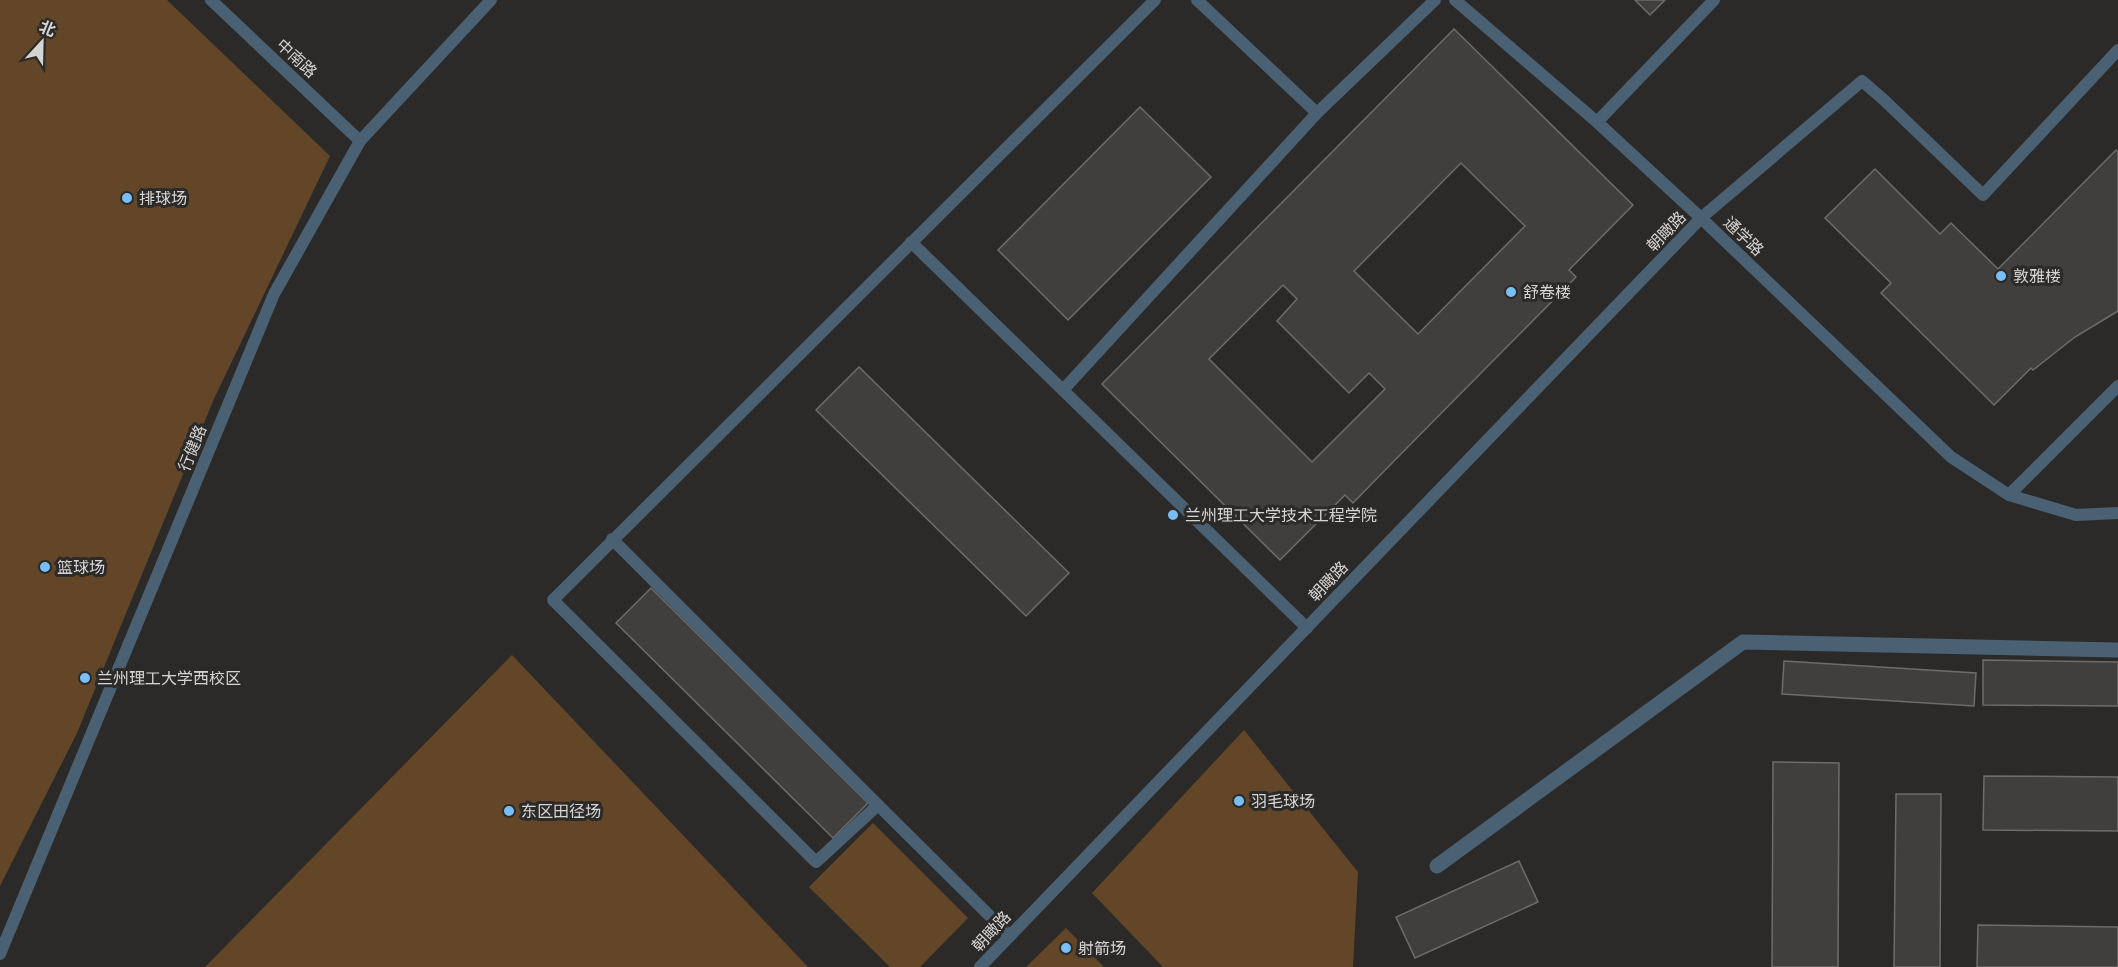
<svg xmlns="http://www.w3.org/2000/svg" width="2118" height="967" font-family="Roboto,'Noto Sans SC',sans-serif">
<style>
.green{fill:#624627}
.building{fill:#413f3d;stroke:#6e6c69;stroke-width:1.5;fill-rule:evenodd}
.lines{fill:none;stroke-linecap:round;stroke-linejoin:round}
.lane{stroke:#4a6073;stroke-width:12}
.street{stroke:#4a6073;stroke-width:15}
.poi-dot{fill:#78bff7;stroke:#2c2a28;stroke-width:2}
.labels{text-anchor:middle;stroke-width:6;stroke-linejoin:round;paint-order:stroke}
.street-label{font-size:16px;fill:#d6d5d3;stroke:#2c2a28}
.poi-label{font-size:16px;fill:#d6d5d3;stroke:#2c2a28;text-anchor:start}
</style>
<rect width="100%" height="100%" fill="#2c2a28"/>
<g class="green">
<path d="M0 0H167L330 156 213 401 77 733 0 886Z"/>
<path d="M512 655 808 967H205Z"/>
<path d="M1244 730 1358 872 1353 967H1163L1092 893Z"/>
<path d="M873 823 968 918 920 967H890L809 887Z"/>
<path d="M1066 928 1104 967H1026Z"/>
</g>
<g class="building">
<path d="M1635 0H1665L1650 15Z"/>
<path d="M1454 29 1633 205 1569 270 1576 277 1394 461 1353 503 1345 495 1280 560 1102 384ZM1461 163 1525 226 1418 334 1354 271ZM1283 285 1297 299 1277 321 1349 393 1369 373 1385 389 1312 462 1209 359Z"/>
<path d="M1140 107 1211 177 1068 320 998 250Z"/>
<path d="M2116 150 2118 152V311L2075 337 2033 370 2031 368 1994 405 1881 293 1891 283 1825 218 1875 169 1940 234 1951 223 1998 269Z"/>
<path d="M859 367 1069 573 1026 616 816 410Z"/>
<path d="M651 588 868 803 833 838 616 623Z"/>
<path d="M1983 660 2118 662V706L1983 705Z"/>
<path d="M1784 661 1976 673 1974 706 1782 694Z"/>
<path d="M1773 762 1839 763 1838 967H1772Z"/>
<path d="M1984 776 2118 777V831L1983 830Z"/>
<path d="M1896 794H1941L1940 967H1894Z"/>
<path d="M1519 861 1538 902 1415 958 1396 917Z"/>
<path d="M1978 925 2118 927V967H1977Z"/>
</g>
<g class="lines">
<g class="lane">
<path d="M211 0 360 141"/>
<path d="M1197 0 1317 113"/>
<path d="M1455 0 1597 122 1701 218 1951 457 2009 495 2076 515 2118 513"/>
<path d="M1597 122 1714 0"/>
<path d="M911 242 1307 628"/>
<path d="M1063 390 1317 113 1435 0"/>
<path d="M2009 495 2118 386"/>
<path d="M612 539 878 805"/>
<path d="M1009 935 878 805 816 862 553 600 1155 0"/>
<path d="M0 954 274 294 360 141 491 0"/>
<path d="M980 967 1701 218 1862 81 1884 100 1983 195 2118 50"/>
</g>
<path class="street" d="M1437 866 1743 642 2118 650"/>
</g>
<g class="poi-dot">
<circle cx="127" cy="198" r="6"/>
<circle cx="2001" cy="276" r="6"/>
<circle cx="1511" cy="292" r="6"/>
<circle cx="1173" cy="515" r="6"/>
<circle cx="45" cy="567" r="6"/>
<circle cx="85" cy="678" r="6"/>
<circle cx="1239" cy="801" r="6"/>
<circle cx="509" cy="811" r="6"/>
<circle cx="1066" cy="948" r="6"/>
</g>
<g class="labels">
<g class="street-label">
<text transform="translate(297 58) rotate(43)" y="6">中南路</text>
<text transform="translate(1666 231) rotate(-46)" y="6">朝瞰路</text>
<text transform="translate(1744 236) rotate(44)" y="6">通学路</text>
<text transform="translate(192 448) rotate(-68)" y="6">行健路</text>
<text transform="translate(1328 581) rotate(-46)" y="6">朝瞰路</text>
<text transform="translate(991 931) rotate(-47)" y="6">朝瞰路</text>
</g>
<g class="poi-label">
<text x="139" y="204">排球场</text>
<text x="2013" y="282">敦雅楼</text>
<text x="1523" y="298">舒卷楼</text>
<text x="1185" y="521">兰州理工大学技术工程学院</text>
<text x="57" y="573">篮球场</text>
<text x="97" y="684">兰州理工大学西校区</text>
<text x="1251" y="807">羽毛球场</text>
<text x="521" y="817">东区田径场</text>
<text x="1078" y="954">射箭场</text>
</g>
</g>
<g transform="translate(42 42) rotate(22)" stroke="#2c2a28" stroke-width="4.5" paint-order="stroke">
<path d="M0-4.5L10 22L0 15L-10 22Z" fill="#d6d5d3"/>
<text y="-9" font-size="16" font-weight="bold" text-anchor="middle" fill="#d6d5d3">北</text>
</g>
</svg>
